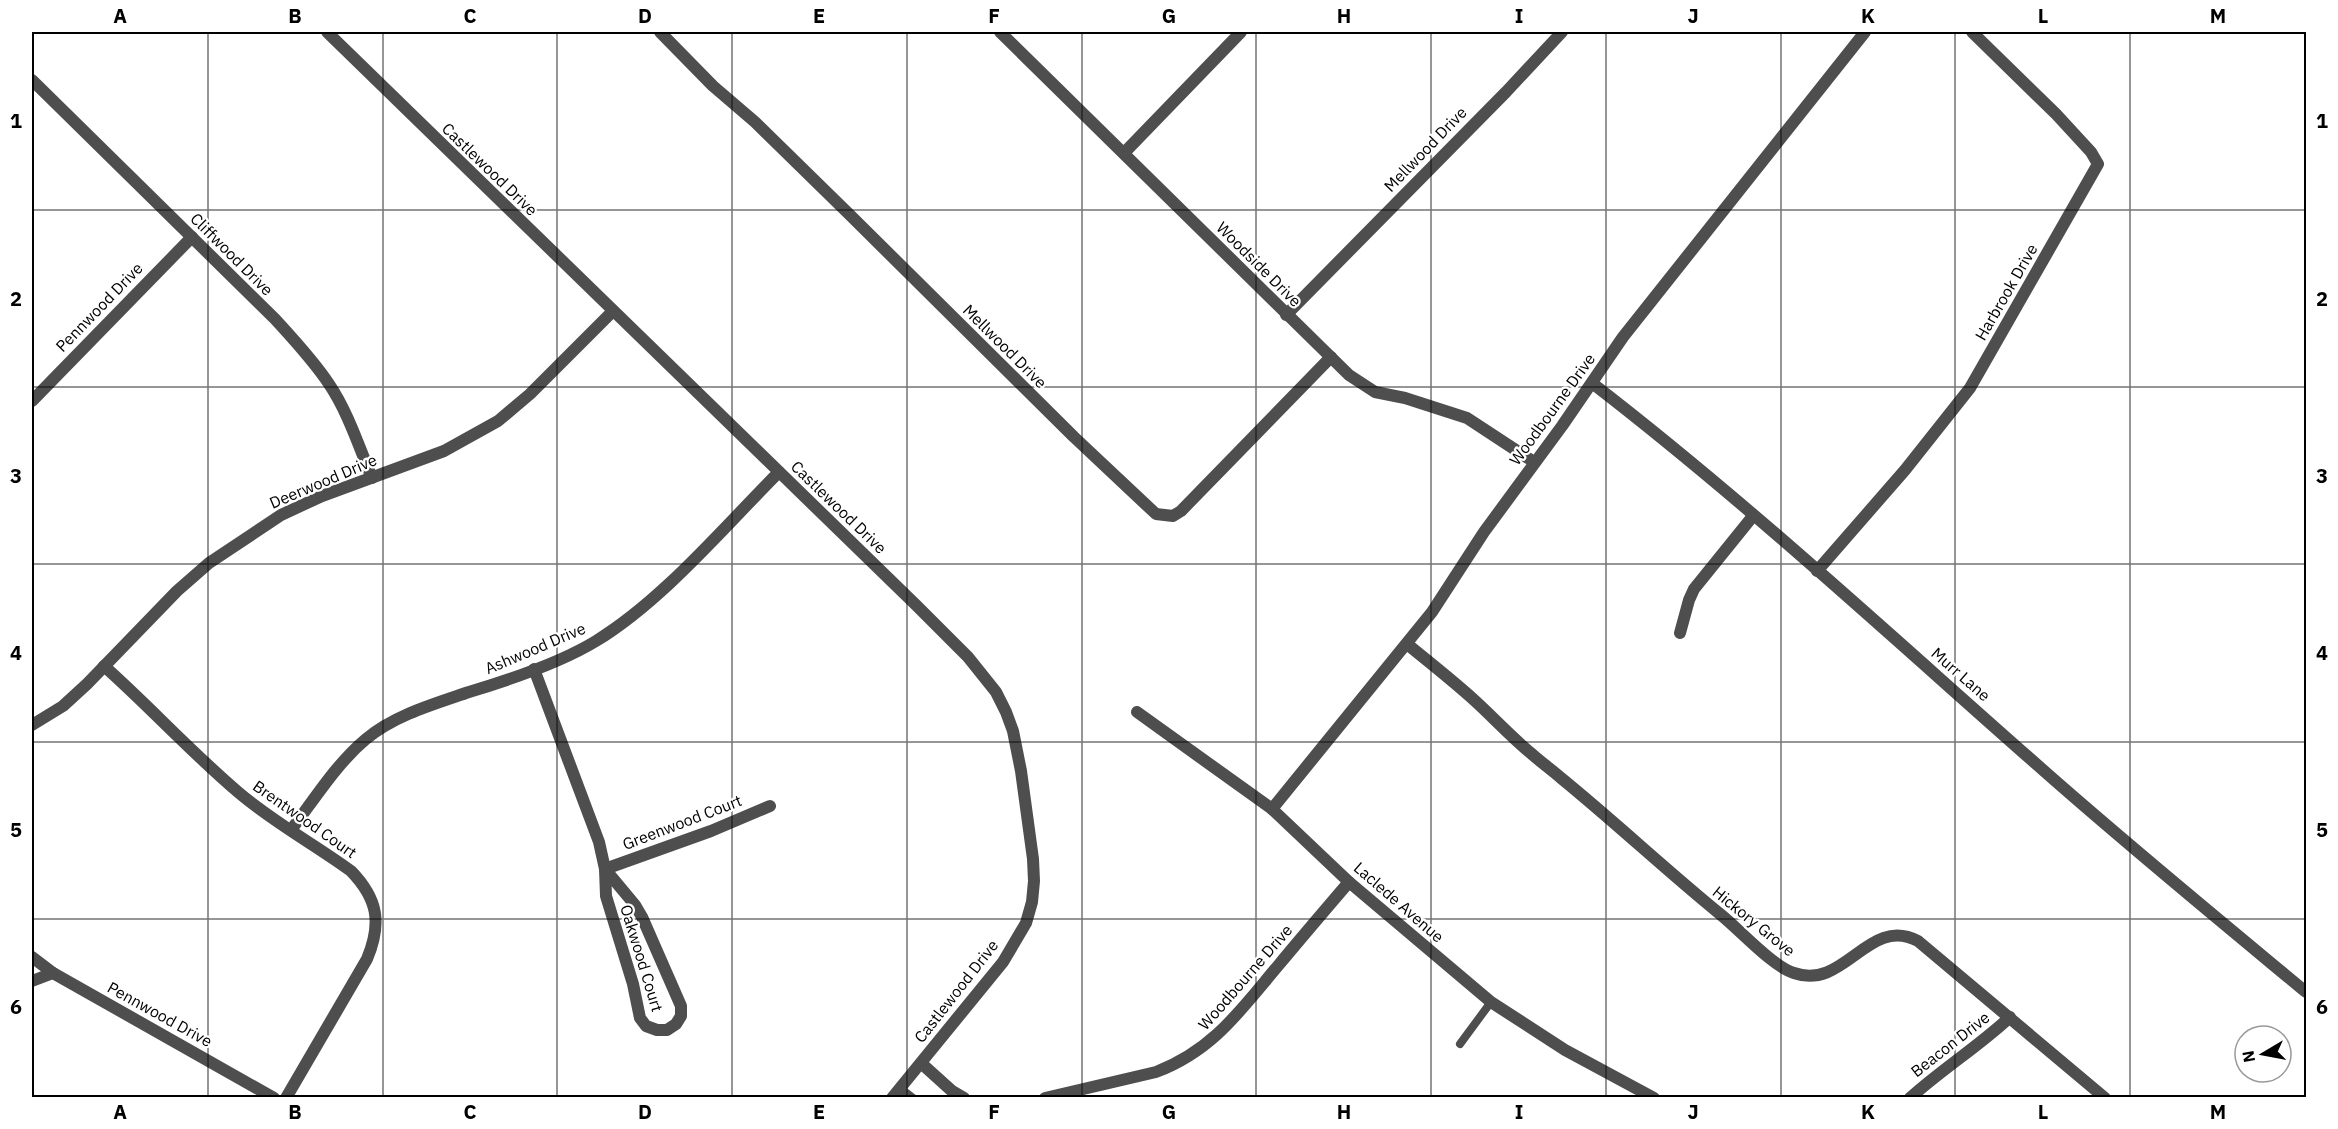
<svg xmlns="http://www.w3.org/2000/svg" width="2338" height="1129" font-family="'IBM Plex Sans',sans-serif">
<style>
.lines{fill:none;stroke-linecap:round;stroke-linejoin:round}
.lane{stroke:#4e4e4e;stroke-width:8}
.street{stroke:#4e4e4e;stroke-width:12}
.grid{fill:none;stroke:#000;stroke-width:1.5;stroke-opacity:0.55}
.labels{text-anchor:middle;stroke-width:4.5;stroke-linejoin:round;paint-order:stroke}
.street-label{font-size:16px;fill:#000;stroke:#fff}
.neatline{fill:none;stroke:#000;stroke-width:2}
.grid-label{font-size:20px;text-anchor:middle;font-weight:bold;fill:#000}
</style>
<rect width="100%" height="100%" fill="#fff"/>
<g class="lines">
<g class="lane">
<path d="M1460 1044 1491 1002"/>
<path d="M900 1088 913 1098"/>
</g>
<g class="street">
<path d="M327 32 916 605 968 657 996 692 1006 712 1013 731 1021 771 1033 859 1034 881 1032 902 1026 923 1003 962 892 1098"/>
<path d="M660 32 713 86 755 122 851 216 1074 437 1156 514 1173 516 1181 511 1331 357"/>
<path d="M1000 32 1349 375 1375 392 1405 398 1467 418 1534 462"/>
<path d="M32 80 275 319C294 340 313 360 329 384 348 412 359 447 372 478"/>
<path d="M1124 153 1241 32"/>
<path d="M1286 315 1506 92 1562 32"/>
<path d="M1592 383C1749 504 1894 639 2043 770 2129 846 2218 919 2306 992"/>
<path d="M32 401 192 237"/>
<path d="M1817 571 1905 470 1970 388 2098 164 2091 152 2056 114 1972 32"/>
<path d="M1680 633 1689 600 1694 589 1753 516"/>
<path d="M1407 644C1429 662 1452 680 1473 699 1493 717 1512 738 1533 755 1542 763 1552 770 1561 778 1615 822 1666 870 1720 914 1740 930 1772 966 1794 973 1845 991 1868 915 1918 941L2105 1098"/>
<path d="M104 666C150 707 191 752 238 792 273 822 314 844 351 871 378 899 382 923 367 959L286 1098"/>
<path d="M534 669 599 842 605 869 711 831 770 806"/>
<path d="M1137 712 1272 809 1349 882 1491 1002 1565 1050 1654 1098"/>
<path d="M32 725 63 706 87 684 177 591 209 563 281 515 322 496 444 451 498 421 530 394 613 311"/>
<path d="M1272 809 1432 612 1484 532 1562 426 1623 337 1865 32"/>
<path d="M291 830C314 800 336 764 366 739 395 715 434 704 469 692 509 680 560 663 596 641 663 600 723 528 779 472"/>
<path d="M605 869 635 905 642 917 681 1006V1016L676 1024 667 1030H657L646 1026 640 1018 633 984 606 896Z"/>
<path d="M32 957 53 973 274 1098"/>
<path d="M32 981 53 973"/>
<path d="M921 1063 952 1091 964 1098"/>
<path d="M1045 1098 1156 1072C1212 1051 1240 1011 1277 967 1301 938 1325 910 1349 882"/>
<path d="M1910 1098C1942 1069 1979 1046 2010 1017"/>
</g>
</g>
<path class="grid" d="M208 32V1098M383 32V1098M557 32V1098M732 32V1098M907 32V1098M1082 32V1098M1256 32V1098M1431 32V1098M1606 32V1098M1781 32V1098M1955 32V1098M2130 32V1098M32 210H2306M32 387H2306M32 564H2306M32 742H2306M32 919H2306"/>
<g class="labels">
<g class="street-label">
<text transform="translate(1425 149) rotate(-46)" y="6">Mellwood Drive</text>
<text transform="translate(490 169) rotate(44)" y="6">Castlewood Drive</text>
<text transform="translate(232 254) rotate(45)" y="6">Cliffwood Drive</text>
<text transform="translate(1259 264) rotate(45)" y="6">Woodside Drive</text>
<text transform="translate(2006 292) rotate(-60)" y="6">Harbrook Drive</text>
<text transform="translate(99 307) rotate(-46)" y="6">Pennwood Drive</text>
<text transform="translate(1005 346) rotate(45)" y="6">Mellwood Drive</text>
<text transform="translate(1552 409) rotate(-54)" y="6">Woodbourne Drive</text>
<text transform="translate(323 481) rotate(-23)" y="6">Deerwood Drive</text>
<text transform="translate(839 507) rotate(44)" y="6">Castlewood Drive</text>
<text transform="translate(535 648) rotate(-23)" y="6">Ashwood Drive</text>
<text transform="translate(1961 674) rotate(41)" y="6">Murr Lane</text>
<text transform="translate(305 819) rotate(35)" y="6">Brentwood Court</text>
<text transform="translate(682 822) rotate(-21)" y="6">Greenwood Court</text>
<text transform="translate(1399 902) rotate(41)" y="6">Laclede Avenue</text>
<text transform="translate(1754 921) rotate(39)" y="6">Hickory Grove</text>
<text transform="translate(642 958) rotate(73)" y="6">Oakwood Court</text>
<text transform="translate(1245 977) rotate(-49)" y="6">Woodbourne Drive</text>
<text transform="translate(956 991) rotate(-52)" y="6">Castlewood Drive</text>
<text transform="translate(160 1014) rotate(29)" y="6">Pennwood Drive</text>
<text transform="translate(1950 1044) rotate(-38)" y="6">Beacon Drive</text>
</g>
</g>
<rect width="2338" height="1129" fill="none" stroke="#ffffff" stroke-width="66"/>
<g transform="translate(2263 1054) rotate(260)"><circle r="28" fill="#ffffff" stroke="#999999" stroke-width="1.5"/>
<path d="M0-4.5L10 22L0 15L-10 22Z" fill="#000000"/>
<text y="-9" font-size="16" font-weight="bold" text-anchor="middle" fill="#000000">N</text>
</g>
<rect x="33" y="33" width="2272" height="1063" class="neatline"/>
<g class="grid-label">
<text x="120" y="23">A</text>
<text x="295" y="23">B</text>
<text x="470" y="23">C</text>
<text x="645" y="23">D</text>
<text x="819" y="23">E</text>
<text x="994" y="23">F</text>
<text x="1169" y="23">G</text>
<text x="1344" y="23">H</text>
<text x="1519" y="23">I</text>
<text x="1693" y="23">J</text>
<text x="1868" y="23">K</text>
<text x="2043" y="23">L</text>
<text x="2218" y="23">M</text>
<text x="16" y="128">1</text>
<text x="2322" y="128">1</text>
<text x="16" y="306">2</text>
<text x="2322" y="306">2</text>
<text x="16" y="483">3</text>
<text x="2322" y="483">3</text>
<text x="16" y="660">4</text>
<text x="2322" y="660">4</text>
<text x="16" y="837">5</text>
<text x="2322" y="837">5</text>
<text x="16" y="1014">6</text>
<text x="2322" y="1014">6</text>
<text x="120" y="1119">A</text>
<text x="295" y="1119">B</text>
<text x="470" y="1119">C</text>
<text x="645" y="1119">D</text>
<text x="819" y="1119">E</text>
<text x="994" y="1119">F</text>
<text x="1169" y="1119">G</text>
<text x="1344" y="1119">H</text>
<text x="1519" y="1119">I</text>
<text x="1693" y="1119">J</text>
<text x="1868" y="1119">K</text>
<text x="2043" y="1119">L</text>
<text x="2218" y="1119">M</text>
</g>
</svg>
